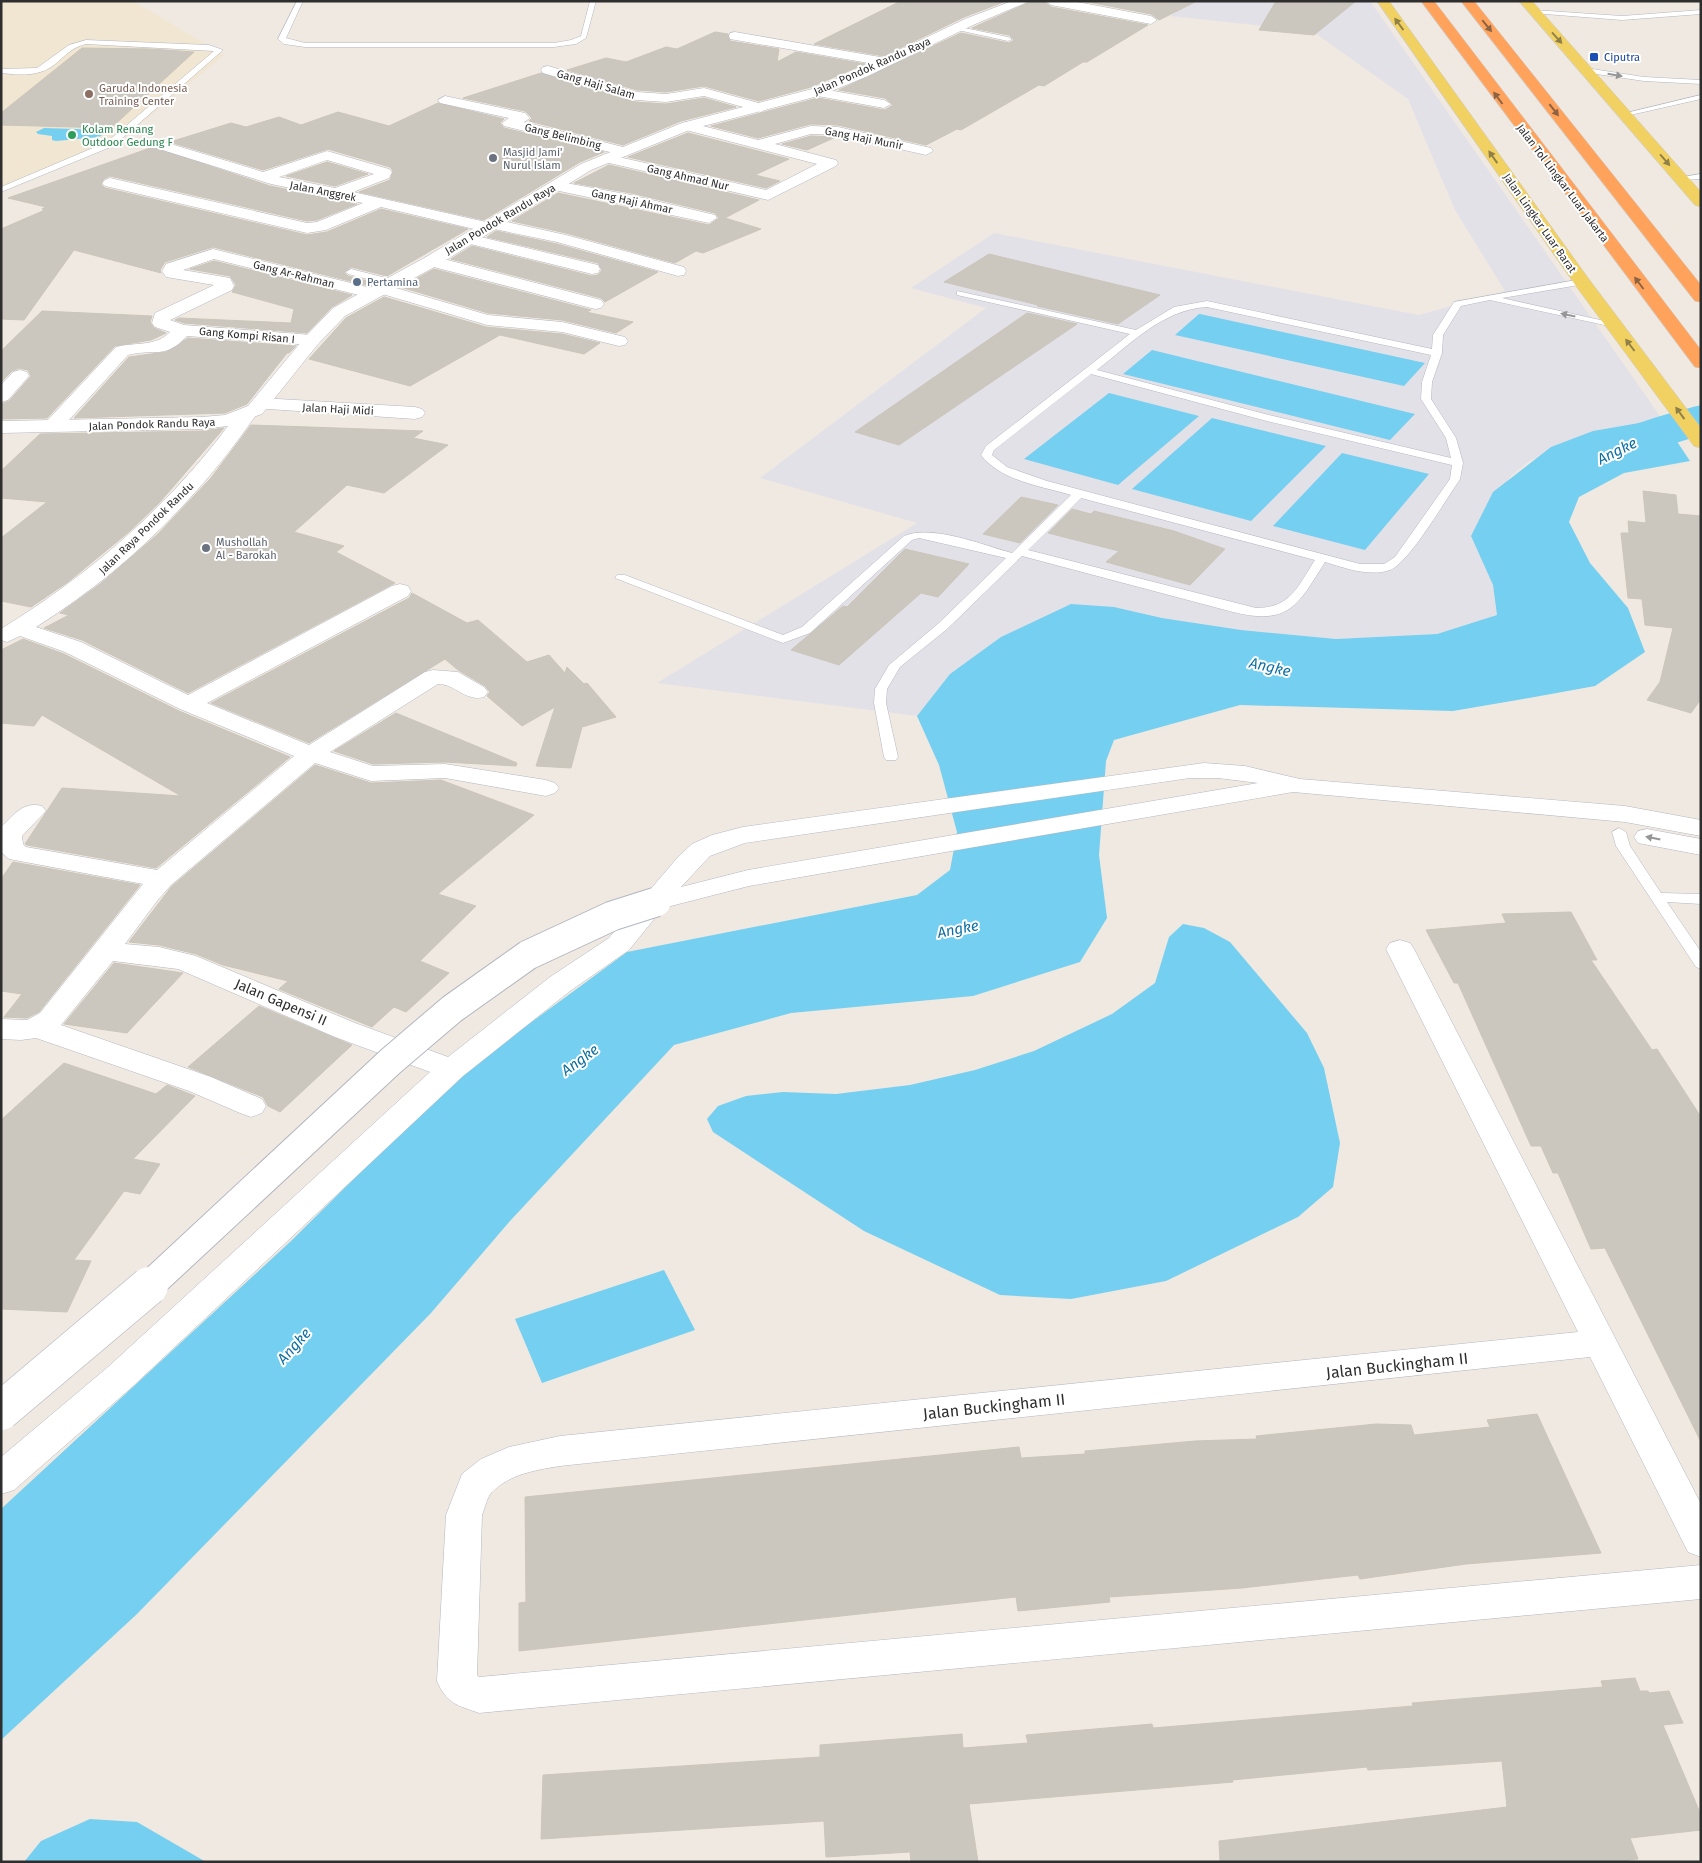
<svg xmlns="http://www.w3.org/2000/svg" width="1702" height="1863" font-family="'Fira Sans',sans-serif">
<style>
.industrial{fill:#e3e1e8}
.education{fill:#f0e6d1}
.water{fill:#75cff0}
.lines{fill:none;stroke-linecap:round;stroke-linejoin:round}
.river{fill:#75cff0;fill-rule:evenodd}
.building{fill:#cbc7bf;stroke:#cbc5ba}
.lane-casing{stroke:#b4b7c1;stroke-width:1}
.street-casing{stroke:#b4b7c1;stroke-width:1}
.secondary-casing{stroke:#b4b7c1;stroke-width:1}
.primary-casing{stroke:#c9c9c9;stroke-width:1}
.highway-casing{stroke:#c9c9c9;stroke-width:1}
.lane{fill:#fff;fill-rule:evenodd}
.street{fill:#fff;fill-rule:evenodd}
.secondary{fill:#fff;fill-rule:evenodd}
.primary{fill:#f2d163;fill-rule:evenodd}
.highway{fill:#ffa35c;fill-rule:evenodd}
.street-bridge-far1-casing{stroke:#b4b7c1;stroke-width:31;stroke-linecap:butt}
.street-bridge-casing{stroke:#b4b7c1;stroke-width:39;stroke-linecap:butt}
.street-bridge-far1{stroke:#fff;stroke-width:29}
.street-bridge{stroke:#fff;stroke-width:38}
.oneway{fill:#908048}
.oneway2{fill:#8c6343}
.oneway3{fill:#969696}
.transit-dot{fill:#1a4fb4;stroke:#fff;stroke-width:2}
.education-dot{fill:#8d6e63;stroke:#fff;stroke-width:2}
.leisure-dot{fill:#2e9e5b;stroke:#fff;stroke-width:2}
.worship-dot{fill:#6b7280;stroke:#fff;stroke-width:2}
.service-dot{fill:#5c6f8a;stroke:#fff;stroke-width:2}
.labels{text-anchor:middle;stroke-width:4;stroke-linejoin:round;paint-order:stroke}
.far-transit-label{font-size:11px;fill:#164399;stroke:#fff;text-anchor:start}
.far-street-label{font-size:11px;fill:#2e2e2e;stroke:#fff}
.far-education-label{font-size:11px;fill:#785e54;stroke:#fff;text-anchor:start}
.far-leisure-label{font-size:11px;fill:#27864d;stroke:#fff;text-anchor:start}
.far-worship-label{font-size:11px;fill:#5b616d;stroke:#fff;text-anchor:start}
.far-service-label{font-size:11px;fill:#4e5e75;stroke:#fff;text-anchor:start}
.street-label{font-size:14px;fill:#2e2e2e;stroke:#fff}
.water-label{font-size:15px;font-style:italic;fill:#0d6fa3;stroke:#fff}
.near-street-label{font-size:16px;fill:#2e2e2e;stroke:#fff}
</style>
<rect width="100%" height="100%" fill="#efe9e1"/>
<path class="industrial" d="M1192 1H1370L1662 419 1593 431 1528 462 1510 477 1471 536 1493 585 1497 615 1437 634 1336 639 1241 630 1162 618 1114 607 951 674 917 716 657 683 917 523 760 478 986 308 911 288 994 233 1419 315 1505 291 1455 210 1408 99 1312 31 1170 16Z"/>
<path class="education" d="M1 1H133L224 55 128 134 1 192Z"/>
<g class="water">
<path d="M44 128 106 130 108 131 99 137 56 141 52 140V136L38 134 36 132Z"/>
<path d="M1199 314H1200L1425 363 1404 386 1175 335Z"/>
<path d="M1152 350 1415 414 1390 440 1123 374Z"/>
<path d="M1109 393 1199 416 1118 485 1024 459Z"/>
<path d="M1212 418 1326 446 1251 521 1132 489Z"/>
<path d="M1662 419 1690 461 1624 473 1579 497 1569 522 1590 563 1628 608 1645 652 1595 686 1529 698 1453 711 1240 705 1114 740 1106 761 1099 855 1107 918 1080 962 973 996 791 1013 674 1045 510 1221 431 1313 137 1614 1 1740V1509L291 1241 458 1076 627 952 917 895 950 870 957 832 939 765 917 716 950 674 1001 637 1071 604 1114 607 1162 618 1241 630 1336 639 1437 634 1497 615 1493 585 1471 536 1493 492 1551 447 1593 431Z"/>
<path d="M1342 453 1429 474 1365 550 1273 526Z"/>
<path d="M1183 924 1204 928 1230 942 1307 1033 1324 1068 1340 1143 1333 1187 1298 1217 1166 1281 1071 1299 1000 1295 864 1231 713 1132 707 1119 718 1106 746 1096 783 1092 836 1094 910 1085 975 1070 1034 1051 1112 1014 1155 983 1169 937Z"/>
<path d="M664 1270 695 1330 542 1383 515 1319Z"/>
<path d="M90 1819 137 1822 206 1862H24L41 1841Z"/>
</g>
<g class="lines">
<path class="river" d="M1701 405V435L1651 451 1601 477 1584 482 1567 477 1560 467C1580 437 1665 414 1701 405Z"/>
</g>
<g class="building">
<path d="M901 1H1006L964 17 884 56 814 44Z"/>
<path d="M1032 1H1043L1051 7 1148 25 1087 62H1083L1044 86 1039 85 961 130 957 129 926 145 838 125 811 124 758 138 711 126 818 98 885 110 893 105 885 98 839 90 961 33 1009 43 1014 40 1009 35 972 28Z"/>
<path d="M1083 1H1197L1159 20 1151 14Z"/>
<path d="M1276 1H1356L1314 35 1259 30Z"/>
<path d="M715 32 728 34 730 41 779 49 777 62 796 52 865 64 811 87 759 101 704 86 666 92 637 90 567 70 606 58 626 62 666 47 677 49Z"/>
<path d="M82 48 150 49 194 52 111 128 1 125V113Z"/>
<path d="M541 73 636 102 666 104 704 98 736 107 681 121 623 145 529 121 532 118 525 111 463 98Z"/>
<path d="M438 103 504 119 500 123 504 128 604 152 580 162 484 220 359 192 390 180 393 171 390 167 328 149 263 170 170 142 231 123 246 127 279 117 301 125 338 112 389 126Z"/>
<path d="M688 133 789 159 755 175 780 181 766 188 628 157Z"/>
<path d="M811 136 836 137 807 150 782 144Z"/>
<path d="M153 147 270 186 357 204 317 220 307 221 110 176 104 179 101 184 105 188 307 235 327 232 381 209 468 229 387 276 351 267 344 272 348 276 375 283 370 286 213 247 165 262 160 270 161 273 74 250 24 320 1 319V229L45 210 42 209 46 207 8 198Z"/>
<path d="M327 162 368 174 335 186 286 176Z"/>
<path d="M609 165 759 200 725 218 761 229 703 253 696 251 675 263 566 233 512 221 558 193 709 225 719 218 715 213 631 193 574 183Z"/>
<path d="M496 231 557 244 658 272 605 302 601 298 451 259 472 246 592 276 598 275 602 270 598 263 487 237Z"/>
<path d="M989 254 1160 295 1118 324 1037 306 1038 305 944 282Z"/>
<path d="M214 261 352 295 332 307 307 333 184 323 175 320 179 318 291 323 294 309 232 292 236 285 230 276 190 269Z"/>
<path d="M434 269 591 310 586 312 633 322 616 333 562 320 488 313 401 287Z"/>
<path d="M384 297 486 327 562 334 600 343 584 354 500 335 410 386 309 359 346 318Z"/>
<path d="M42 311 152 316 150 322 154 328 166 333 151 340 115 346 47 418 1 419V404L9 401 31 376 28 370 19 368 12 371 1 382V351Z"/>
<path d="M1027 313 1077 324 899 445 855 432Z"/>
<path d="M188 338 296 346 289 353H287L247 404 225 413 74 418 129 357 166 352Z"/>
<path d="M251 425 423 431 413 438 448 445 384 493 347 485 294 532 344 546 336 552 395 583 188 693 82 640 44 628 69 615 60 613 100 584 158 534 211 478Z"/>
<path d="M224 428 159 503 130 531 68 582 31 607 1 601V538L47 502 1 498V471L40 434 202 431Z"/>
<path d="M1643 491 1676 495 1678 514 1701 516V699L1691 713 1647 700 1660 682 1673 628 1645 625 1642 599 1628 598 1621 533H1629L1628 521 1646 523Z"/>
<path d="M1021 497 1058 505 1020 543 983 534Z"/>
<path d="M1072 509 1091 514 1094 511 1174 531 1225 549 1190 585 1106 562 1119 551 1048 533Z"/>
<path d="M905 549 969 564 938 597 921 593 839 665 791 650 843 606 847 607Z"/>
<path d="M412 593 467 623 478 620 527 662 549 655 565 673 567 667 584 684 587 683 616 717 582 727 571 768 536 766 555 707 522 726 487 696 490 692 485 686 458 670 445 659 309 743 211 703 409 598Z"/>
<path d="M23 639 64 654 179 711 290 757 156 868 27 845 25 844 62 788 181 796 42 715 34 726 1 723V650Z"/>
<path d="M396 713 517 763 516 766 445 762 373 764 334 751Z"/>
<path d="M315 765 371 783 441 780 534 815 438 894 476 906 420 961 449 973 406 1012 394 1007 372 1027 279 989 288 981 223 965 196 954 159 945 129 942 172 886Z"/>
<path d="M13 862 140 885 39 1012 27 1018 4 1017 22 994 1 991V879Z"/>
<path d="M1571 912 1597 960H1591L1652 1050 1657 1049 1701 1117V1442L1605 1248 1591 1249 1558 1173H1553L1541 1146H1531L1458 983H1454L1426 930 1506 923 1502 914Z"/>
<path d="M114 963 183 973 127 1033 64 1024Z"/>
<path d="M259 1006 352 1045 280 1112 268 1106 263 1097 188 1067Z"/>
<path d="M64 1063 156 1094 167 1085 195 1096 133 1159 160 1164 140 1194 124 1191 74 1260 91 1261 67 1312 1 1309V1120Z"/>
<path d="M1537 1414 1601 1553 1466 1564 1360 1579 1358 1575 1242 1588 1109 1597 1110 1602 1018 1611 1016 1597 519 1651V1603L526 1602 525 1497 1019 1447 1021 1458 1085 1454V1451L1195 1441 1257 1439 1256 1436 1376 1424 1411 1425 1414 1435 1490 1427 1487 1420Z"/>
<path d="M1635 1678 1640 1691H1648L1649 1693 1669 1691 1683 1723 1663 1725 1701 1815V1830L1630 1838 1638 1859 1614 1862H1220L1219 1841 1507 1807 1502 1761 1368 1770 1367 1767 1232 1780 1233 1782 969 1804 978 1862H911L910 1852 826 1857 824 1821 541 1839 543 1775 820 1757V1745L962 1734 963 1748 1028 1743 1026 1735 1152 1724 1153 1728 1413 1706 1412 1703 1603 1687 1601 1681Z"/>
</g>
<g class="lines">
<defs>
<g id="lane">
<path d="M297 1H303L286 38 305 43H554L571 40 581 36 590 1H596L586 38 576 44 554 47H305L284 44 278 39Z"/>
<path d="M1534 10 1622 16 1701 10V14L1622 20 1532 13Z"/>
<path d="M955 26 1008 37 1012 39 1008 41 953 29Z"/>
<path d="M86 40 209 45 223 50 113 146 1 192V187L107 142 214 51 86 44C72 47 65 56 54 65 38 77 19 75 1 73V69L37 68 69 45Z"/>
<path d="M1586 68 1644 77 1701 80V84L1644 81 1583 72V68Z"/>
<path d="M1701 95V99L1626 116 1622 114Z"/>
<path d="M1701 174V179L1681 180 1677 178Z"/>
<path d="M351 269 394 280 396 282 391 285 348 274 346 272Z"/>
<path d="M1582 279 1587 282 1585 284 1502 298 1618 324V328L1490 300 1461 306 1443 335 1442 353 1432 382 1431 399 1456 438 1463 463 1460 479C1447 498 1408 564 1390 570 1369 577 1345 568 1325 562 1298 605 1289 626 1233 612L1022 556 947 629 900 667 887 689 886 703 898 757 896 760H886L884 757 874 703 875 689 889 665 939 623 1006 558 919 538 912 540 810 633 783 643 615 578 617 575H625L783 635 802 627 904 536C931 524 983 545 1012 553L1071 495C1041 486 1001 481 981 455L986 446 1130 334 957 295V291L1136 330 1174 307 1207 301 1432 349 1433 335 1454 302ZM1207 307 1431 355 1422 382 1421 399 1446 438 1451 458 1269 415 1097 370C1130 344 1164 309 1207 307ZM1091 374 1263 420 1452 465 1450 479 1395 557 1384 564H1360L1047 481 1007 467 992 455 994 450ZM1081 498 1315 560C1298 586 1291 608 1256 608L1028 550Z"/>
<path d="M1619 828 1626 832 1630 846 1661 893 1701 894V904L1667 902 1701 952V969L1696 967 1616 846 1612 832Z"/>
</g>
<g id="street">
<path d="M1045 1H1072L1151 16 1157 20 1151 24 1051 5Z"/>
<path d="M735 32 886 58 893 62 886 66 730 39 729 36 730 33Z"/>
<path d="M548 66 637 92 666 94 704 88 766 105 768 108 761 112 704 96 666 102 636 100 543 73 541 70 543 67Z"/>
<path d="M817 88 884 100 891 104 884 108 812 95 810 92 812 89Z"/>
<path d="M445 96 525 113 530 118 524 122 627 148 629 151 622 155 504 126 502 123 509 118 440 103 438 100Z"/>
<path d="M687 122 758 140 811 126 838 127 931 148 933 151 926 155 838 135 811 134 775 144 836 160 838 163 836 166 768 200 605 162 598 158 605 154 766 190 817 164 682 129 680 126 682 123Z"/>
<path d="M161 141 263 172 327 151 389 169 392 172 389 178 353 192 486 222 493 219 566 235 684 267 686 271 684 275 678 276 557 242 494 229 487 232 381 207 326 230 307 233 105 186 102 183 105 180 110 178 307 223 317 222 363 203 271 184 156 148 154 145ZM327 160 374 174 335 188 279 177Z"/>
<path d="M555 181 631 195 715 215 717 218 709 223 550 189 547 186 550 183Z"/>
<path d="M468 234 598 265 600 269 598 273 592 274 462 242 460 239 462 236Z"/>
<path d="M213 249 371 288 379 283 488 315 562 322 625 337 628 341 625 345 619 346 562 332 487 325 379 293 371 298 214 259 183 270 230 278 234 286 232 290 170 320 184 325 312 335 318 336 321 340 318 344 312 345 187 336C165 360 154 348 128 355L59 431H45L42 427 45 423 116 347C135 342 156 347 170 332L155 327 152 323 155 313 214 285 166 277 162 271 166 264Z"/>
<path d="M432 256 601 300 604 304 601 308 595 309 426 265 424 261 426 257Z"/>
<path d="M20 370 27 372 29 376 8 400 1 402V385L13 372Z"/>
<path d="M261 398 415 407 422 409 425 413 422 417 415 419 254 408 252 404 254 400Z"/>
<path d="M246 409 253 411 256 415C197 500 124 572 36 627L81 642 188 695 392 586 400 584 408 586 411 591 408 596 207 703 309 745 425 672 433 670 458 672 484 687 488 692 484 697C465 702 456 684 438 684L330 752 373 766 445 764 546 780 555 783 559 788 555 793 546 796 445 778 371 781 315 763 171 885 157 901 125 944 159 947 196 956 355 1023 448 1057 550 977 609 938 678 857 692 844 712 835 743 827 1204 763 1245 766 1300 779 1625 806 1701 820V836L1625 822 1293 792 749 886 663 908 629 950 570 991 463 1076 132 1387 14 1490 1 1494V1457L108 1367 430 1072 335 1037 178 969 113 961 61 1025 211 1077 262 1099 266 1106 262 1113 251 1117 240 1113 189 1091 36 1038 21 1040 1 1039V1019L27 1020 40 1013 143 884 9 859 1 852V827C14 815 23 801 42 806L46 811 22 836 23 844 26 847 157 870 294 756 180 709 65 652 20 636 7 642 1 640V629C95 571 175 501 239 411ZM1190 778H1218L1258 783 748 870 681 887 710 856 745 843Z"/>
<path d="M1647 829 1701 839V855L1638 843 1634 837 1638 831Z"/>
<path d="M1400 940 1410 943 1414 949 1701 1504V1557L1688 1552 1590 1357 560 1466C536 1470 509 1474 491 1493 487 1498 485 1508 482 1515L477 1675 479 1677 1701 1565V1599L479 1713C457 1705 447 1704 437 1681L446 1515 462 1474 481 1459 509 1447 560 1436 1578 1332 1386 949 1390 943Z"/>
</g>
<path id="secondary" d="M1012 1H1030L973 25 868 76 822 95 692 129 591 170 438 265 345 316 318 344 262 414 228 426 202 429 1 433V421L202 417 225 415 248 406 306 336 333 308 426 257 581 164 682 123 812 89 858 70 965 19Z"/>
<g id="primary">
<path d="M1377 1H1389L1588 278 1701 428V448L1694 446 1576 286Z"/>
<path d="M1519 1H1532L1701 192V207L1695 205Z"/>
</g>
<g id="highway">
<path d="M1421 1H1434L1701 350V368L1695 367Z"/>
<path d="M1461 1H1474L1701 285V302L1695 301Z"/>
</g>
</defs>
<use href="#lane" class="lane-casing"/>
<use href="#street" class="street-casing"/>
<use href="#secondary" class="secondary-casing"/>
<use href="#primary" class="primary-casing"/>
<use href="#highway" class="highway-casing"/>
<use href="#lane" class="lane"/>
<use href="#street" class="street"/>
<use href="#secondary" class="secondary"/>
<use href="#primary" class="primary"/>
<use href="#highway" class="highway"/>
<defs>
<path id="street-bridge-far1" d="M147 1288 391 1061 452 1009 528 955 612 916 656 902"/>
<path id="street-bridge" d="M1 1411 149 1286"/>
</defs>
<use href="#street-bridge-far1" class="street-bridge-far1-casing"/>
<use href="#street-bridge" class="street-bridge-casing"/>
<use href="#street-bridge-far1" class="street-bridge-far1"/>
<use href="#street-bridge" class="street-bridge"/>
</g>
<defs><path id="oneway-solid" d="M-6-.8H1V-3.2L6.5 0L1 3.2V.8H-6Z" transform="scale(1.25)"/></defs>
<g class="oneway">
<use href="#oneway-solid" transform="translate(1399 24) rotate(-126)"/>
<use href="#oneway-solid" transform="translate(1557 38) rotate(48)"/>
<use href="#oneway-solid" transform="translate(1493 157) rotate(-125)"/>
<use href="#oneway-solid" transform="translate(1665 160) rotate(49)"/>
<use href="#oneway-solid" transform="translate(1630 345) rotate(-127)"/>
<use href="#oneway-solid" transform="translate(1680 413) rotate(-126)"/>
</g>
<g class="oneway2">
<use href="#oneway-solid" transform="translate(1487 26) rotate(51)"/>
<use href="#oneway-solid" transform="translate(1498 98) rotate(-127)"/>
<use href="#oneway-solid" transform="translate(1554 110) rotate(52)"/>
<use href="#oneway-solid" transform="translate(1639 283) rotate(-127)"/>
</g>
<g class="oneway3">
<use href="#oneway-solid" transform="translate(1615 75) rotate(9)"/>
<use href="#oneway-solid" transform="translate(1568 315) rotate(-168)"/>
<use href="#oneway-solid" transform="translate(1653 838) rotate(-169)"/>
</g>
<rect class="transit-dot" x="1589" y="52" width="10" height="10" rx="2.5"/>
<circle class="education-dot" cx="89" cy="94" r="5"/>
<circle class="leisure-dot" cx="72" cy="135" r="5"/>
<g class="worship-dot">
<circle cx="493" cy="158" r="5"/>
<circle cx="206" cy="548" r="5"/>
</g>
<circle class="service-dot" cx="357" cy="282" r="5"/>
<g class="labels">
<g class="far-transit-label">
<text x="1604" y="61">Ciputra</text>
</g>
<g class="far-street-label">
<text transform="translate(872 66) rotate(-24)" y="4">Jalan Pondok Randu Raya</text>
<text transform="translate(596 84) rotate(16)" y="4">Gang Haji Salam</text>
<text transform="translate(563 136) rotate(14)" y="4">Gang Belimbing</text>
<text transform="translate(864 138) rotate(11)" y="4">Gang Haji Munir</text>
<text transform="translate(688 177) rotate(13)" y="4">Gang Ahmad Nur</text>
<text transform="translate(1563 183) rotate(53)" y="4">Jalan Tol Lingkar Luar Jakarta</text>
<text transform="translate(323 191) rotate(11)" y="4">Jalan Anggrek</text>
<text transform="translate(632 201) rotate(12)" y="4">Gang Haji Ahmar</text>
<text transform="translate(500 219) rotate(-31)" y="4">Jalan Pondok Randu Raya</text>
<text transform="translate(1540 223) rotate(55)" y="4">Jalan Lingkar Luar Barat</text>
<text transform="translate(294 274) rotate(14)" y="4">Gang Ar-Rahman</text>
<text transform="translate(247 335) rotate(5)" y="4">Gang Kompi Risan I</text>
<text transform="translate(338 409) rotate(3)" y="4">Jalan Haji Midi</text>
<text transform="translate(152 424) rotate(-2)" y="4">Jalan Pondok Randu Raya</text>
<text transform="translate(146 528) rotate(-44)" y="4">Jalan Raya Pondok Randu</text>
</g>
<g class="far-education-label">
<text x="99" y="92">Garuda Indonesia<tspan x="99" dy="13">Training Center</tspan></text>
</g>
<g class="far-leisure-label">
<text x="82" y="133">Kolam Renang<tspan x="82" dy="13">Outdoor Gedung F</tspan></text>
</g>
<g class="far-worship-label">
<text x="503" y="156">Masjid Jami'<tspan x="503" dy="13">Nurul Islam</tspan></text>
<text x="216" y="546">Mushollah<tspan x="216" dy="13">Al - Barokah</tspan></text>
</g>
<g class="far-service-label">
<text x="367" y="286">Pertamina</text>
</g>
<g class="street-label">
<text transform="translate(281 1002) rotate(23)" y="5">Jalan Gapensi II</text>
</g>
<g class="water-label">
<text transform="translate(1617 451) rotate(-26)" y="5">Angke</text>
<text transform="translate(1270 667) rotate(13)" y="5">Angke</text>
<text transform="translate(958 929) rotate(-11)" y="5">Angke</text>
<text transform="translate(580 1060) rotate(-36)" y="5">Angke</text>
<text transform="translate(294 1346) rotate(-48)" y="5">Angke</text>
</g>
<g class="near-street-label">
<text transform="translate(1397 1365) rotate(-6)" y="6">Jalan Buckingham II</text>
<text transform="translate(994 1406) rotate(-6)" y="6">Jalan Buckingham II</text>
</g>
</g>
<rect width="1702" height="1863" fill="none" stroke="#2e2e2e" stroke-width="5"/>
</svg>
